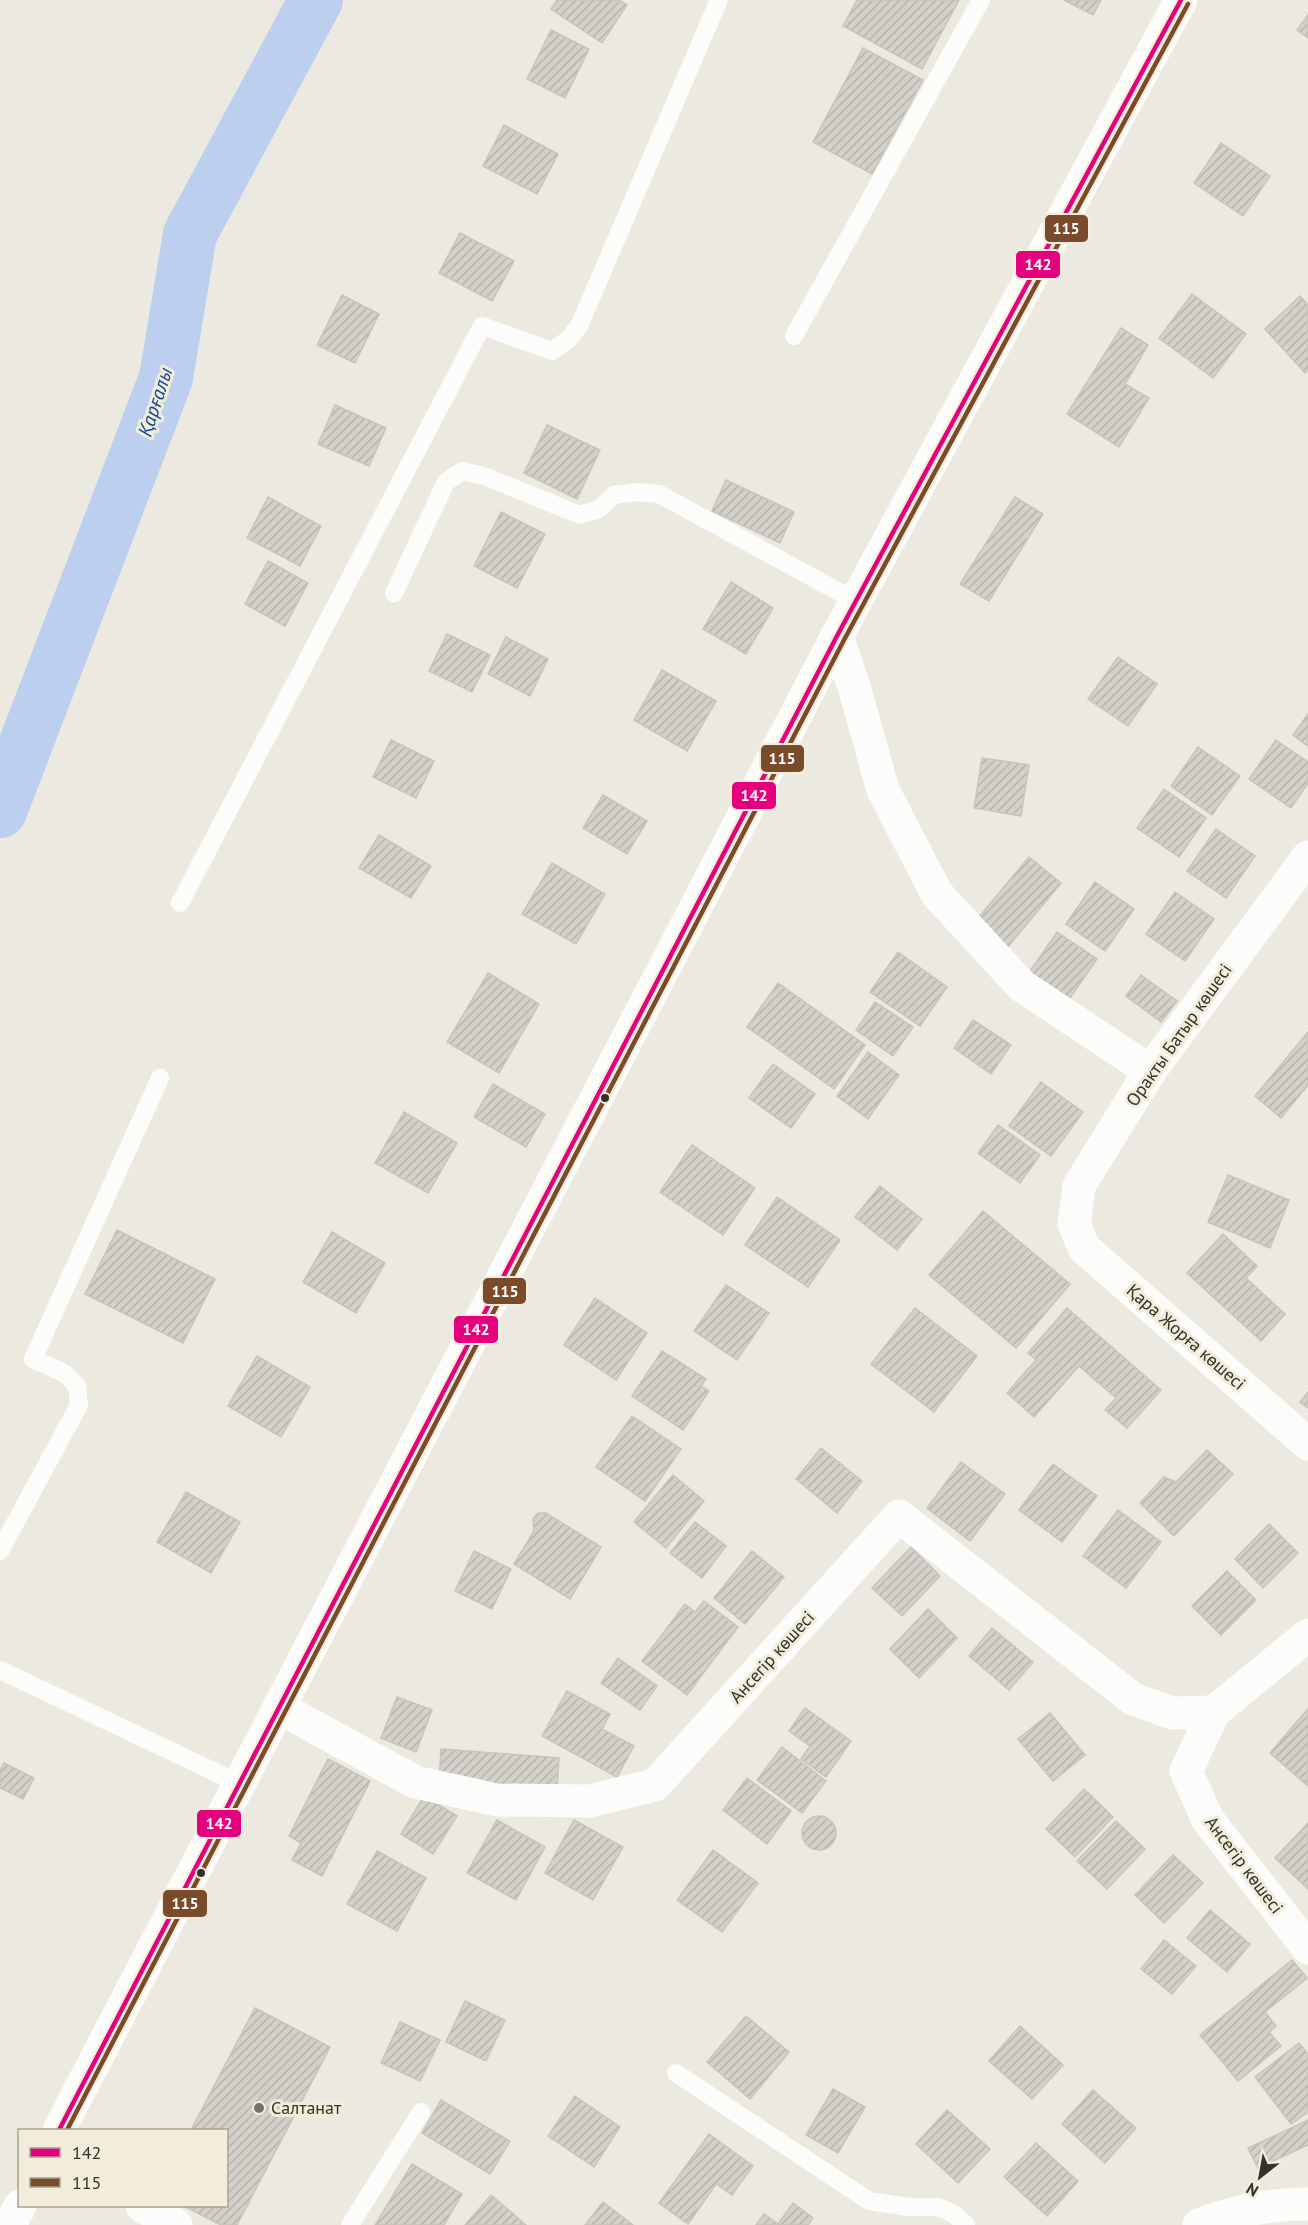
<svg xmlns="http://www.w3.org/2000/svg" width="1308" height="2225" font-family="'PT Sans',sans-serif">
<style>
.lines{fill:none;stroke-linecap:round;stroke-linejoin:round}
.river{stroke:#bccfee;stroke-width:54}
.building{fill:url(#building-hatch);stroke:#c6c4bc;stroke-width:1.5}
.service{stroke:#fcfcfa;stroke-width:18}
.minor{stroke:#fcfcfa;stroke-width:33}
.secondary{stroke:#fcfcfa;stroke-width:33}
.bus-1-casing{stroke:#f2edda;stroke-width:9}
.bus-2-casing{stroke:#f2edda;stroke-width:9}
.bus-1{stroke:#e5007d;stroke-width:4.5}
.bus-2{stroke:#7a4b2a;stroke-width:4.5}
.bus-dot{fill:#33322a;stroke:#f2edda;stroke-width:2}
.poi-dot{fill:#74726a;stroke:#f2edda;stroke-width:2}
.labels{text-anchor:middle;stroke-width:6;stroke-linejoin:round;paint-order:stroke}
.street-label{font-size:18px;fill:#33322a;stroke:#f2edda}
.poi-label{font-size:18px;fill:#33322a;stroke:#f2edda;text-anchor:start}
.water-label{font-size:20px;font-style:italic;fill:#12469e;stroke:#f2edda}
.line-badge{stroke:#f2edda;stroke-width:2}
.badge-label{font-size:16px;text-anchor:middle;font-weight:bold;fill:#fff}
</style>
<defs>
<pattern id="building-hatch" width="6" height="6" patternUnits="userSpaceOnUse" patternTransform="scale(1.5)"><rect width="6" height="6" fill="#d3d1c9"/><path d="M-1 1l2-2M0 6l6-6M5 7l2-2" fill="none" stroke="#b6b4ad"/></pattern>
</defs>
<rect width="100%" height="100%" fill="#eceae0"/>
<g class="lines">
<path class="river" d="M0 811 166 378 190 234 316 0"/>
</g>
<g class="building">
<path d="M557 0H619L627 5 602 43 551 9Z"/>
<path d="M857 0H959L922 69 843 26Z"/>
<path d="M1064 0H1101L1093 15Z"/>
<path d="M1308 15V38L1297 30Z"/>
<path d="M551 30 589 49 565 98 527 79Z"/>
<path d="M863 48 923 80 872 174 813 142Z"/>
<path d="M504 125 558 154 537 194 483 166Z"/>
<path d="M1221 143 1270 176 1243 216 1194 183Z"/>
<path d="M460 233 514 261 492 301 439 273Z"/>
<path d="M1192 294 1246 334 1213 378 1159 338Z"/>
<path d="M342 295 379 314 355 363 317 345Z"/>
<path d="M1300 296 1308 305V370L1305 373 1265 329Z"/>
<path d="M1121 328 1148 345 1125 384 1149 398 1119 447 1067 414Z"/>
<path d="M335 405 386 428 369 466 318 444Z"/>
<path d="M547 425 600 450 577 499 524 473Z"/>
<path d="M726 480 794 512 780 543 712 511Z"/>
<path d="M268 497 321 526 300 566 247 538Z"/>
<path d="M1015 497 1043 514 989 601 960 584Z"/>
<path d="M501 512 545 534 517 588 474 566Z"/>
<path d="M268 561 308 583 285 626 245 604Z"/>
<path d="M731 582 773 608 746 654 703 629Z"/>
<path d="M447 634 490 655 472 692 429 671Z"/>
<path d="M506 637 548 659 530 696 488 674Z"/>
<path d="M1118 657 1157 684 1128 726 1088 699Z"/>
<path d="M662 670 716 701 687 751 634 720Z"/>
<path d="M1308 714V746L1293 735Z"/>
<path d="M391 740 434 761 416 798 373 777Z"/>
<path d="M1276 740 1308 762V783L1291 808 1249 779Z"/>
<path d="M1198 747 1240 776 1212 815 1171 786Z"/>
<path d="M982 758 1029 765 1021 816 974 808Z"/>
<path d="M1164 789 1206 818 1179 857 1137 828Z"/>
<path d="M603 795 647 821 627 854 583 828Z"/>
<path d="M1216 829 1255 856 1226 898 1187 871Z"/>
<path d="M379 835 431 866 411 898 359 868Z"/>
<path d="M1029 857 1061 883 1006 949 974 923Z"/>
<path d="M552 863 605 894 576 944 522 914Z"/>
<path d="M1095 882 1134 909 1105 951 1066 924Z"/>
<path d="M1175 892 1214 919 1185 961 1146 934Z"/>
<path d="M1057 932 1097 959 1068 1001 1028 974Z"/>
<path d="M898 952 947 987 920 1026 870 992Z"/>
<path d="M488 973 539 1004 499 1073 447 1042Z"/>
<path d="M1141 975 1177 1001 1161 1022 1126 996Z"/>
<path d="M778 983 865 1045 834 1089 747 1027Z"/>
<path d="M875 1002 913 1027 893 1056 856 1030Z"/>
<path d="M973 1020 1011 1045 991 1074 954 1048Z"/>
<path d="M1308 1032V1085L1281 1118 1255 1096Z"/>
<path d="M868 1052 899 1075 868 1119 837 1096Z"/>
<path d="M773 1064 815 1094 791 1128 749 1098Z"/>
<path d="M1041 1082 1083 1112 1051 1156 1009 1126Z"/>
<path d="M493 1084 545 1114 526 1147 474 1117Z"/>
<path d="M404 1112 457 1143 428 1193 375 1163Z"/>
<path d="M998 1125 1040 1155 1020 1183 978 1153Z"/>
<path d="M692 1145 755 1188 723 1235 660 1192Z"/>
<path d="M1228 1175 1289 1200 1270 1248 1208 1222Z"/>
<path d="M880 1186 922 1219 897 1250 855 1217Z"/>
<path d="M777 1197 840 1240 808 1287 745 1245Z"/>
<path d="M983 1211 1070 1284 1016 1348 929 1275Z"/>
<path d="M117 1230 215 1279 183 1343 85 1294Z"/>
<path d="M332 1232 385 1263 356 1313 303 1282Z"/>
<path d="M1223 1234 1257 1266 1246 1278 1285 1314 1261 1341 1187 1273Z"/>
<path d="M726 1285 769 1313 737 1360 694 1331Z"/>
<path d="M595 1298 647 1333 616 1380 564 1345Z"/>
<path d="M915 1308 977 1356 934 1412 871 1364Z"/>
<path d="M1067 1308 1161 1390 1127 1428 1105 1410 1116 1398 1079 1366 1034 1417 1007 1393 1036 1360 1028 1353Z"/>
<path d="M662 1351 706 1379 701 1386 709 1391 683 1430 632 1396Z"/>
<path d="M257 1356 310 1387 281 1437 228 1406Z"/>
<path d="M1308 1392V1408L1300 1402Z"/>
<path d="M632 1416 681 1449 645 1501 596 1467Z"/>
<path d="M821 1448 862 1481 837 1513 796 1479Z"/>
<path d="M1207 1450 1233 1474 1174 1536 1140 1503 1164 1477 1176 1482Z"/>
<path d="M961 1462 1005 1494 970 1541 927 1508Z"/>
<path d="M1053 1464 1097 1496 1062 1542 1019 1510Z"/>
<path d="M673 1475 704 1501 666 1548 634 1522Z"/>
<path d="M186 1492 240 1522 211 1573 157 1542Z"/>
<path d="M1118 1510 1161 1542 1126 1588 1083 1556Z"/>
<path d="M538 1513H546L601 1547 570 1599 514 1564 534 1531 533 1519Z"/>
<path d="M695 1522 726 1546 702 1578 670 1553Z"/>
<path d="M1269 1524 1298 1553 1263 1588 1235 1559Z"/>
<path d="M911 1547 940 1576 902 1616 872 1588Z"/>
<path d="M474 1551 511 1569 492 1609 455 1591Z"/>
<path d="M752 1551 784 1577 745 1624 714 1598Z"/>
<path d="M1227 1571 1256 1600 1221 1635 1192 1606Z"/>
<path d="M704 1601 738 1627 687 1695 642 1661 685 1604 695 1612Z"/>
<path d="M928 1609 957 1638 919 1678 890 1649Z"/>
<path d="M992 1628 1033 1662 1009 1690 969 1656Z"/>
<path d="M618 1658 657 1686 640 1710 601 1683Z"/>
<path d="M567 1691 610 1714 602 1729 634 1746 617 1777 542 1736Z"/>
<path d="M397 1697 432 1710 416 1752 381 1738Z"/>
<path d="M805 1708 851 1741 826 1777 801 1759 810 1746 789 1731Z"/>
<path d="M1308 1709V1786L1270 1753Z"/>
<path d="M1050 1713 1085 1755 1053 1781 1018 1739Z"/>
<path d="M782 1747 826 1781 802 1813 757 1780Z"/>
<path d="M441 1749 559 1758 557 1792 439 1783Z"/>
<path d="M328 1759 370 1781 322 1876 292 1860 301 1843 289 1836Z"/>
<path d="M4 1763 34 1778 23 1799 0 1788V1770Z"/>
<path d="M747 1778 791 1811 767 1844 723 1810Z"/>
<path d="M1084 1789 1113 1817 1075 1857 1046 1829Z"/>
<path d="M424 1796 457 1816 433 1854 401 1834Z"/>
<circle cx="819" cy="1833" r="17"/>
<path d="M497 1820 545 1847 516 1900 467 1873Z"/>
<path d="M574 1820 623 1847 593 1900 545 1873Z"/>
<path d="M1116 1821 1145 1849 1107 1889 1077 1861Z"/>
<path d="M1308 1823V1889L1275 1858Z"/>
<path d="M713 1850 758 1883 722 1932 677 1900Z"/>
<path d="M377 1851 426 1878 397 1931 347 1904Z"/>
<path d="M1173 1855 1203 1883 1164 1923 1135 1895Z"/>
<path d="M1210 1910 1250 1944 1227 1972 1187 1938Z"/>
<path d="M1164 1940 1196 1966 1172 1994 1141 1969Z"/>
<path d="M1292 1960 1307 1978 1265 2012 1276 2026 1269 2032 1281 2046 1238 2081 1200 2035Z"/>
<path d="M465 2001 505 2020 486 2061 446 2042Z"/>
<path d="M255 2008 330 2047 237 2225H221L184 2206H226V2130H191Z"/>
<path d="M746 2016 789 2052 750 2099 707 2062Z"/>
<path d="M400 2022 440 2040 420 2081 381 2063Z"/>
<path d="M1020 2026 1063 2065 1032 2099 989 2061Z"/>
<path d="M1299 2043 1308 2054V2112L1291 2124 1255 2077Z"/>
<path d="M833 2089 865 2107 838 2153 806 2135Z"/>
<path d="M1093 2090 1136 2128 1105 2163 1062 2124Z"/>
<path d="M575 2096 620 2127 594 2167 548 2136Z"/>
<path d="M441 2100 510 2141 490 2174 422 2133Z"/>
<path d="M947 2110 990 2149 958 2183 916 2144Z"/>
<path d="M1308 2120V2145L1258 2168 1248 2148Z"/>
<path d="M709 2134 753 2166 732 2195 716 2184 688 2224 659 2203Z"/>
<path d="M1036 2143 1078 2181 1047 2216 1004 2177Z"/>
<path d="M412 2164 462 2194 444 2225H375Z"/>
<path d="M491 2195 526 2225H465Z"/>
<path d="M603 2202 633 2225H585Z"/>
<path d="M793 2203 813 2218 808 2225H756L764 2214 778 2224Z"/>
</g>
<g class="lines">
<g class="service">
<path d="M794 336 981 0"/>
<path d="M394 593 446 482 462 471 484 476 580 515 599 509 614 495 636 492 659 494 856 601"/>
<path d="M180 903 482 326 552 351 568 340 579 326 719 0"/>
<path d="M0 1551 79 1405 77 1386 64 1373 33 1359 160 1078"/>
<path d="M0 1670 240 1784"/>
<path d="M676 2073 869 2201 909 2207H938L954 2214 966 2225"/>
<path d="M350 2225 421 2112"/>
</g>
<g class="minor">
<path d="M837 636 855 690 883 790 937 894 1022 986 1150 1071"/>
<path d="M1308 857 1150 1071 1079 1186 1074 1224 1084 1248 1308 1444"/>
<path d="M1308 1635 1214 1712 1186 1771 1208 1820 1308 1948"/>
<path d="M280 1708 415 1782 497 1800 590 1801 655 1785 899 1516 1133 1699 1172 1713 1214 1712"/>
<path d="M142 2206 176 2225"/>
<path d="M1199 2225C1233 2211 1271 2204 1308 2204"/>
</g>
<g class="secondary">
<path d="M59 2130 837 636 1181 0"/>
<path d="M10 2225 20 2206"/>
</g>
<defs>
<path id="bus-1" d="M59 2130 837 636 1181 0"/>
<path id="bus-2" d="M67 2130 844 640 1188 4"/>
</defs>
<use href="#bus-1" class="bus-1-casing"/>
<use href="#bus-2" class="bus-2-casing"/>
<use href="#bus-1" class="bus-1"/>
<use href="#bus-2" class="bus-2"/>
</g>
<g class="bus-dot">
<circle cx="605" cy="1098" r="5"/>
<circle cx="201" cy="1873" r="5"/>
</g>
<circle class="poi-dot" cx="259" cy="2108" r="6"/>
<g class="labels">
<g class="street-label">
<text transform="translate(1179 1035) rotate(-55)" y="6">Оракты Батыр көшесі</text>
<text transform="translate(1186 1337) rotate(41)" y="6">Қара Жорға көшесі</text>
<text transform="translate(772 1657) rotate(-48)" y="6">Ансегір көшесі</text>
<text transform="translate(1244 1865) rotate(53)" y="6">Ансегір көшесі</text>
</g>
<g class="poi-label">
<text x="271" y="2114">Салтанат</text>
</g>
<g class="water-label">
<text transform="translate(155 402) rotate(-72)" y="7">Қарғалы</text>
</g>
</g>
<g class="line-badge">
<rect x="1044" y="214" width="45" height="29" rx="6" fill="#7a4b2a"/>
<rect x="1015" y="250" width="46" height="29" rx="6" fill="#e5007d"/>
<rect x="760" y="744" width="45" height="29" rx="6" fill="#7a4b2a"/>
<rect x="731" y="781" width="46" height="29" rx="6" fill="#e5007d"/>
<rect x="482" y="1277" width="45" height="28" rx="6" fill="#7a4b2a"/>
<rect x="453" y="1315" width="46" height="29" rx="6" fill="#e5007d"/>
<rect x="196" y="1809" width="46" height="29" rx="6" fill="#e5007d"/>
<rect x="162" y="1889" width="46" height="29" rx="6" fill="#7a4b2a"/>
</g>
<g class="badge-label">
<text x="1066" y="234">115</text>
<text x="1038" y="270">142</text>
<text x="782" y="764">115</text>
<text x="754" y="801">142</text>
<text x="505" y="1297">115</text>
<text x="476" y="1335">142</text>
<text x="219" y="1829">142</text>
<text x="185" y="1909">115</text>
</g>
<rect x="18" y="2129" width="210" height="78" fill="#f2edda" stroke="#a6a294" stroke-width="1.5"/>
<rect x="30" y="2148" width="30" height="9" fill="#e5007d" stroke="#a6a294" stroke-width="1.5"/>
<text x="72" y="2159" font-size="18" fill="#33322a">142</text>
<rect x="30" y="2178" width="30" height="9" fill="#7a4b2a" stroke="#a6a294" stroke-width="1.5"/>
<text x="72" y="2189" font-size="18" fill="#33322a">115</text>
<g transform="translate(1260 2177) rotate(211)" stroke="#f2edda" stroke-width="4.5" paint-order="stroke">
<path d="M0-4.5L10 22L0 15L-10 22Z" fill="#33322a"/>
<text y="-9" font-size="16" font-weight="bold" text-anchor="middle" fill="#33322a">N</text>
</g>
</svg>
